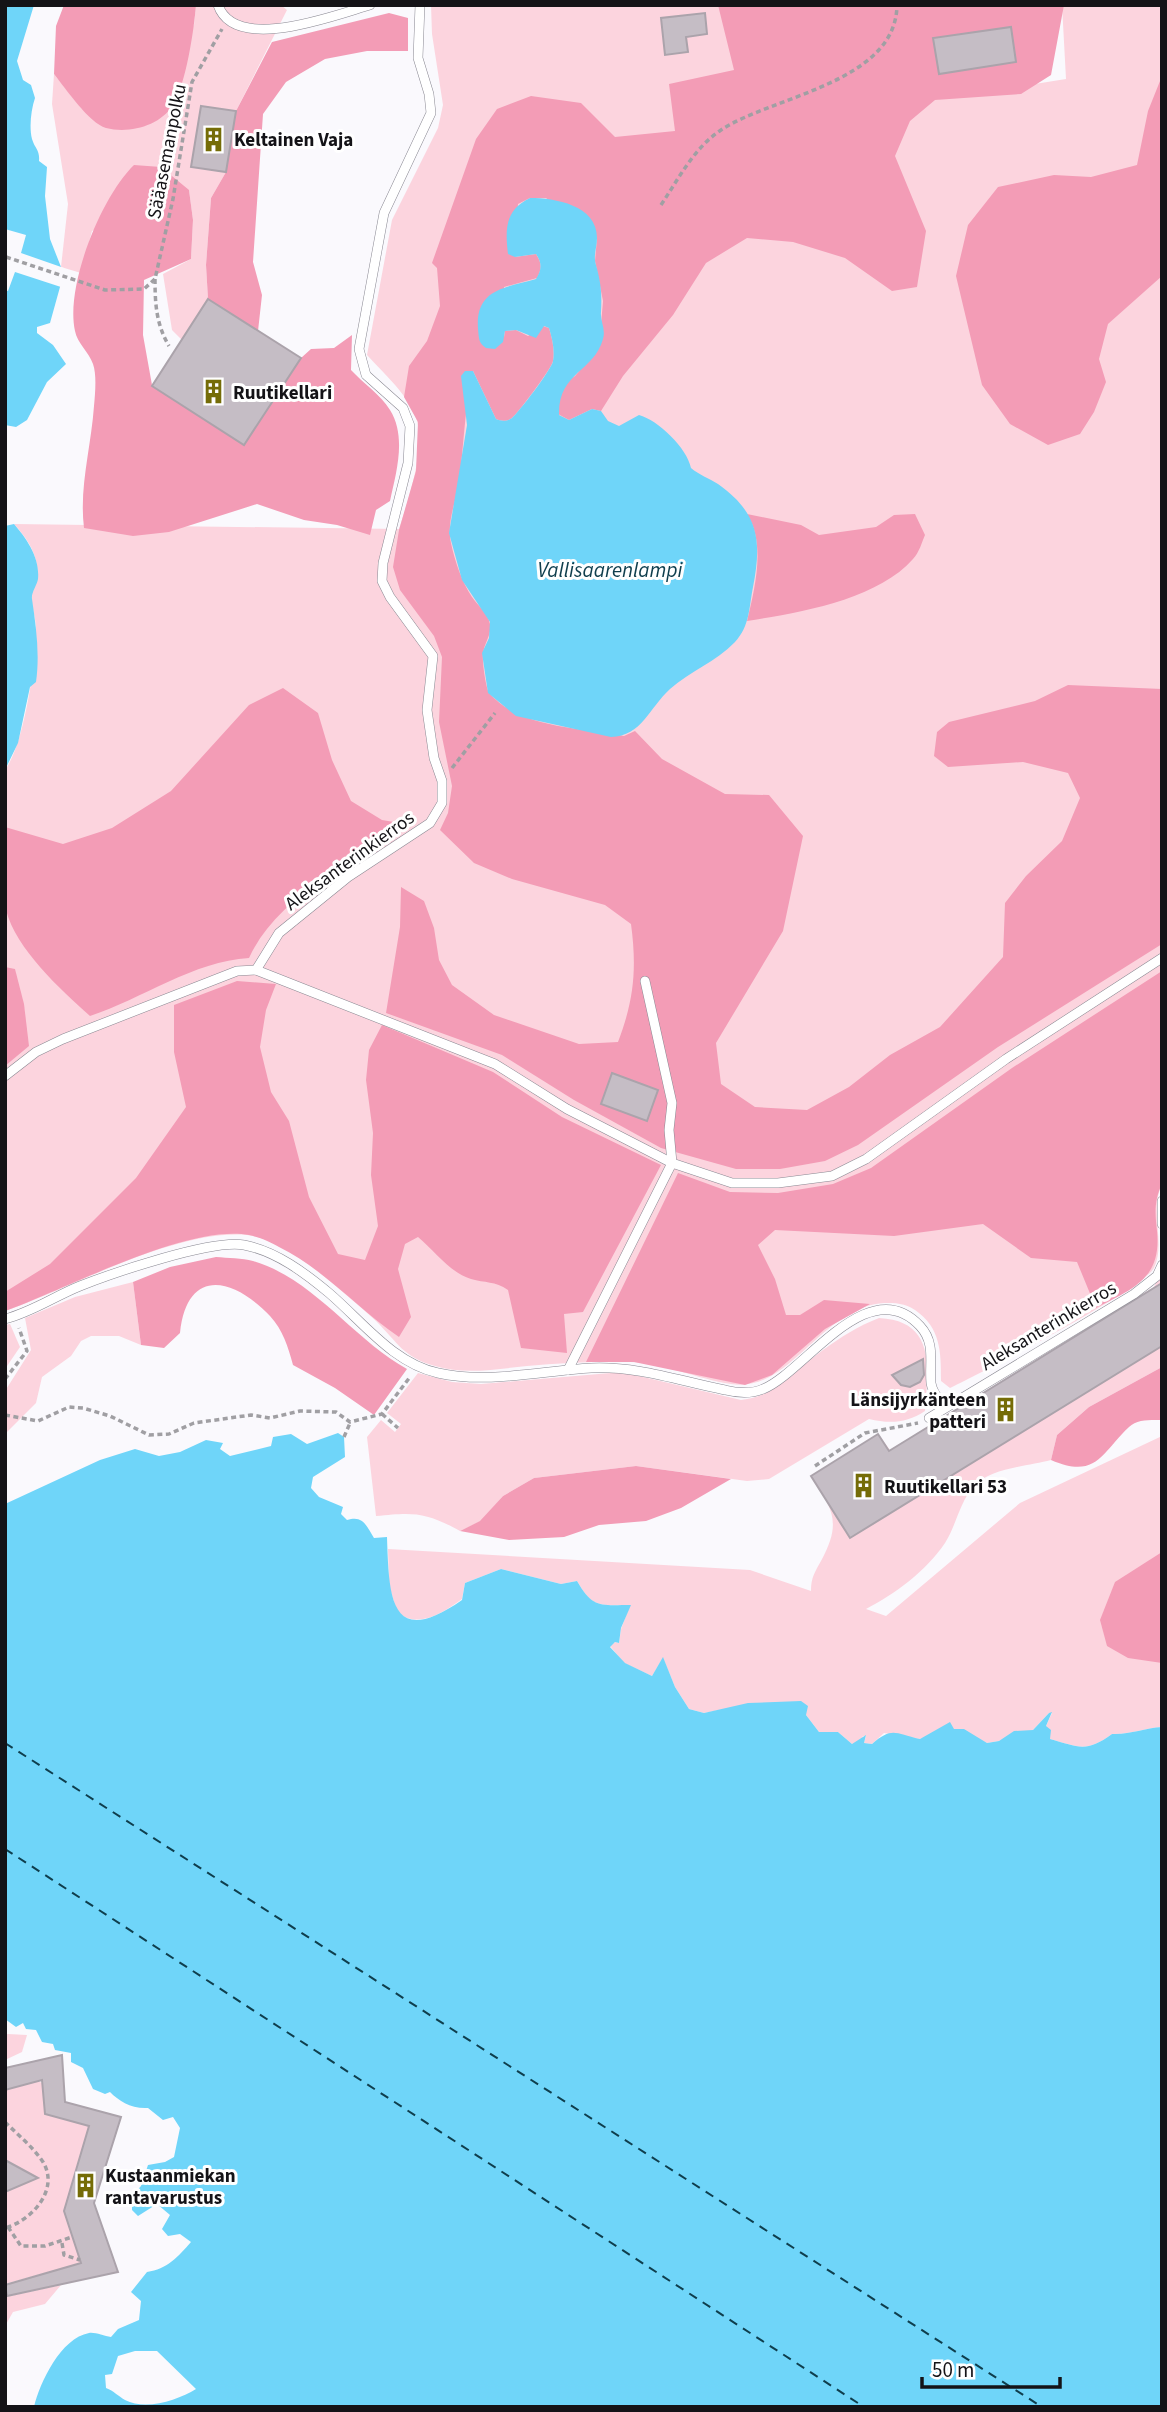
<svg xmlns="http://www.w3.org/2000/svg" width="1167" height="2412" font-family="'Source Sans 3',sans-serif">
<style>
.green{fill:#fcd4de}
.forest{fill:#f39cb6}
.water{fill:#6fd5f9;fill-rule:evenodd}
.pier{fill:#faf9fd}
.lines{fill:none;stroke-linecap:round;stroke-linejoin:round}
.ferry{stroke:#0f3e4d;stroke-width:2;stroke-dasharray:9 7;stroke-linecap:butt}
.building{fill:#c5bdc5;stroke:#aba3ab;stroke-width:2}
.service-casing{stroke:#898892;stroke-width:10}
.path{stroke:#a09fa3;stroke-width:3.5;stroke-dasharray:5 3.5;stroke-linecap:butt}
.service{stroke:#fff;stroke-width:9}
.labels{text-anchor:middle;stroke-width:6;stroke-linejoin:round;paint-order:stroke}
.poi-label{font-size:19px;font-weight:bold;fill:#141317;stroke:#fff;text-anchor:start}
.street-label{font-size:19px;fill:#141317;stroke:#fff}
.water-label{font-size:21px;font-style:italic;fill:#0f3e4d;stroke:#fff}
</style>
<rect width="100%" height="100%" fill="#faf9fd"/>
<g class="green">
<path d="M196 5H281L287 10 236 111 226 172 211 198 206 265 208 299 182 340 172 330 163 274 191 259 193 220 189 190 92 231 81 273 61 267 68 204 52 104 54 74 82 109 194 25Z"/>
<path d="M431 5H888L851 113 1066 79 1062 5H1162V1184C1149 1212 1166 1243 1154 1268 1143 1289 980 1374 950 1388L941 1381C941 1352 941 1328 915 1310 905 1303 895 1303 884 1303 821 1307 790 1394 731 1384 697 1379 664 1363 630 1362 596 1361 561 1363 527 1366 497 1369 465 1375 435 1366 403 1357 398 1343 376 1321 362 1308 346 1295 331 1282 309 1264 276 1238 247 1235 175 1229 74 1287 5 1311V770C24 745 36 662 36 629 36 619 32 607 31 597 31 587 39 580 37 566 35 550 25 536 14 524L399 529C408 501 425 451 417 421 410 396 384 374 367 355L392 220 438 128 443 105 432 34Z"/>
<path d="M1162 1271V1367L1089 1407 1057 1435 1051 1460C1029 1466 990 1468 974 1486 960 1501 956 1526 945 1543 926 1571 895 1594 866 1609L886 1616 1020 1503 1162 1436V1727C1144 1728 1129 1735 1112 1734 1086 1753 1079 1747 1050 1739L1046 1726 1052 1713H1049L1033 1730 999 1741 987 1743 954 1729 920 1739 884 1733 872 1744 864 1743 866 1736H863L859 1743 852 1744 838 1732H819L806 1715 725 1709 704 1713 689 1709 675 1687 663 1658 652 1676 624 1663 610 1646 615 1642 619 1643 621 1629 630 1605C600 1605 593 1609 577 1581L561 1584 501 1569 465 1583 462 1599C444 1612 418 1630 397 1612L389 1585 388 1549 750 1570 811 1591C811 1577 815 1572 821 1561 842 1522 833 1510 811 1476L878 1434 890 1450 1154 1287Z"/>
<path d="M133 1282 141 1345 119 1336H91L81 1341 71 1356 42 1377 36 1403 5 1434V1391L31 1350 25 1318 75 1297Z"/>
<path d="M879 1318C936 1321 928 1367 925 1411 907 1423 890 1424 869 1419L769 1479 747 1481 636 1466 534 1478 503 1496 481 1521 460 1531C426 1512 414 1512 376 1516L367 1437 381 1420 395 1432 401 1424 387 1413 418 1373 452 1382 481 1384 622 1372 741 1400C777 1396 795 1370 823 1350 841 1337 858 1326 879 1318Z"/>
<path d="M10 1324 20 1347 5 1369V1325Z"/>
<path d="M8 2034 27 2035 22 2052 5 2060V2035Z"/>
<path d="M38 2081 42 2083 45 2114 89 2126 64 2211 81 2263 5 2284V2090Z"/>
<path d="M61 2285 45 2304 13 2312 5 2326V2297Z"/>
</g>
<g class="forest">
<path d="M64 5H196C194 30 186 84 173 105 160 126 129 134 106 128 89 123 66 89 54 74L56 26Z"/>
<path d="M718 5H1064L1051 75 1021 94 935 100 910 121 895 156 926 231 917 287 892 291 845 258 793 242 747 238 706 263 673 315 623 376 601 411 592 409 569 420 558 414V401L566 382 575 376 599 348 603 301 595 261 597 238 546 198H530L518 204 515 257 536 254C542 263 542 269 537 278L504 287V337L505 331 516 330 528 336 543 326 549 328C552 338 555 350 553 361 552 368 518 413 512 418 506 422 501 421 496 419L473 371C465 406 464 440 460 476 458 500 446 518 451 543 455 562 462 582 472 597 478 606 488 613 490 624 492 635 484 643 483 654 482 661 486 690 490 694 521 728 580 728 624 736L635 731 662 759 725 794 769 795 803 836 783 931 716 1043 721 1084 755 1107 807 1110 849 1087 890 1055 940 1027 1003 957 1005 903 1026 876 1062 841 1080 798 1068 773 1023 762 948 767 934 756 937 732 949 722 1035 701 1068 685 1162 689V944L998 1047 858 1145 825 1161 780 1169H736L661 1148 574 1100 502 1055 386 1013 400 927 401 887 424 901 434 928 439 960 452 985 494 1015 579 1044 618 1042C634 1000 637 969 631 924L605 905 512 879 474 863 440 830 448 813 452 786 439 722 442 657 434 636 400 590 393 567 399 530 416 471 418 422 404 397 409 366 427 341 440 306 437 268 432 263 476 139 497 109 531 96 581 103 615 137 675 131 669 84 734 70Z"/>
<path d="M389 13 408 18V51H367L325 59 286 82 263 114 253 262 262 295 258 331 208 299 206 265 211 198 226 172 236 111 272 42Z"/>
<path d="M1162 76V276L1108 324 1099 359 1106 382 1094 412 1080 434 1048 445 1010 424 982 385 956 276 968 225 998 187 1054 175 1091 177 1137 165 1148 111Z"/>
<path d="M134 165 161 167 189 190 193 220 191 259 144 280 143 335 152 385 244 445 301 358 311 349 334 348 352 335 351 370C363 383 381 395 390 410 407 437 396 473 390 501L376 510 370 535 337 525 304 520 257 504 169 532 133 536 84 528C79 487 91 448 94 406 95 395 97 375 93 364 89 352 77 343 75 331 65 286 101 197 134 165Z"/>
<path d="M747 514 801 525 819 535 876 527 894 515 915 514 925 535C922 542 919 553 913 559 877 600 798 613 747 621 755 588 766 544 747 514Z"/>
<path d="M283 688 318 713 332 760 351 801 382 820 406 824C353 858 276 899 249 958 194 961 142 999 90 1016 60 989 16 949 6 910 1 892 5 848 5 827L63 844 112 828 171 791 249 705Z"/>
<path d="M5 967 15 969 24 1004 29 1046 5 1066Z"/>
<path d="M1162 971V1184C1154 1200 1155 1214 1157 1231 1162 1279 1132 1289 1096 1308L1077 1262 1031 1258 983 1224 894 1236 775 1230 758 1245 775 1279 786 1315H800L824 1300 870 1304 825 1329 772 1375 745 1385 634 1362H586L678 1173 730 1192 778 1193 833 1184 871 1168 1012 1068Z"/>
<path d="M237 981 276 984 266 1010 260 1047 271 1092 289 1121 309 1197 338 1254 365 1260 378 1226 371 1175 373 1133 366 1080 369 1050 382 1025 493 1072 562 1117 661 1165 583 1312 564 1314 567 1353 521 1348 508 1290C495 1281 485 1283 471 1279 449 1272 435 1251 418 1237L405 1244 398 1269 411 1317 399 1337C358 1309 324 1269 279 1247 271 1242 258 1237 249 1235 186 1224 67 1289 5 1311V1292L50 1264 136 1178 186 1107 174 1052V1005Z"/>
<path d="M216 1257C228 1258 242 1258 253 1261 314 1279 353 1339 407 1369L374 1415 335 1388 293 1365C288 1347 283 1330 270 1316 233 1277 187 1267 180 1333L164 1348 141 1345 133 1282 170 1267Z"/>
<path d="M1162 1367V1420C1151 1420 1137 1419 1129 1427 1102 1452 1097 1480 1051 1460L1057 1435 1089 1407Z"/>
<path d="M636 1466 731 1479 681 1508 646 1521 599 1525 564 1537 509 1540 460 1531 480 1521 503 1496 534 1478Z"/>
<path d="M1162 1552V1663L1128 1658 1107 1646 1100 1620 1115 1582Z"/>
</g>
<g class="water">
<path d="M5 5H34L17 61 23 80 31 85 35 98C31 110 29 127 32 139 35 149 40 150 39 161L47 167 45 196 50 239 61 267 60 287 50 323 37 327V333L53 345 66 364 47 382 27 420 16 427 5 425Z"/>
<path d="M530 198C555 198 597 205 597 238 597 248 593 255 596 265 601 283 602 294 601 312 600 321 606 329 603 339 594 372 558 372 559 415L569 420 592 409 601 411 608 421 619 426 639 415C658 420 687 448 691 468 699 475 709 478 718 484 759 513 762 541 753 587 749 607 750 626 735 642 716 662 690 671 670 689 649 708 642 736 611 737L516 716 488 693 482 653 489 638 490 622 462 580 449 533 467 425 461 376 465 371H473L496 419C501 421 506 422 512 418 518 413 552 369 553 361 555 350 552 338 549 328L544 326 536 338 516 330 505 331 503 342 495 349 486 348C478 343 479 337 478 329 475 288 506 288 536 279 542 269 542 263 536 254L515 257 508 254C505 229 505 210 530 198Z"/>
<path d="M14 524C27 539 40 558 38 579 37 585 31 593 32 599 36 626 40 654 36 682L30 687 18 743 5 770V526Z"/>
<path d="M338 1433 344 1437 345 1457 313 1477 311 1488 319 1497 343 1507 341 1514 347 1520C363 1515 366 1525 374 1538L387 1537C389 1598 390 1650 462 1600L465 1583 501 1569 561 1584 577 1581C593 1609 601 1605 631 1605L621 1628 619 1643 615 1642 610 1647 625 1663 652 1676 663 1657 675 1687 689 1709 704 1713 748 1703 801 1701 808 1706 806 1715 819 1732H838L852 1744 866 1735 864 1743 872 1744C893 1726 895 1734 920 1739L950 1722 954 1729H964L987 1743 999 1741 1014 1731 1033 1730 1049 1713 1052 1712 1046 1726 1051 1730 1050 1739C1079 1747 1086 1753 1112 1734 1129 1735 1144 1728 1162 1727V2407H34C40 2382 61 2338 89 2333 95 2332 104 2336 111 2337L118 2329 139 2320 141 2301 131 2292 147 2272C167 2269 178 2257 191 2242L180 2234 168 2236 162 2229 170 2215 157 2204 138 2216 132 2210V2196L141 2186 148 2165 165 2162 174 2157 180 2128 173 2117 163 2120 148 2108C131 2109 119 2101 110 2092L105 2094 93 2089 83 2068 71 2062V2053L55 2050 53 2044 42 2042 36 2030 26 2029 23 2023 16 2027 5 2019V1504L100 1460 135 1449 159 1456 180 1452 206 1440 223 1443 220 1449 230 1456 271 1446 273 1437 291 1434 307 1444ZM135 2351H157L196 2389C178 2400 146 2411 125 2400 118 2396 114 2391 106 2388L105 2375 112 2374 118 2356Z"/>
</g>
<path class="pier" d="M5 229 26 235 21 253 64 268V288L15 272 8 291 5 290Z"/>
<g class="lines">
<g class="ferry">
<path d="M5 1743 1042 2407"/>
<path d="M5 1849 864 2407"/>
</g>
</g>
<g class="building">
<path d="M705 13 707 34 686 37 688 52 665 55 661 18Z"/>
<path d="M1011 27 1016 62 939 74 933 38Z"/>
<path d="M201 106 236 111 226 172 191 167Z"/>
<path d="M208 299 301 358 244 445 152 386Z"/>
<path d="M612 1073 658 1090 647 1121 601 1104Z"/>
<path d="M1162 1283V1346L850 1538 811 1476 878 1434 889 1451Z"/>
<path d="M923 1359 924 1375 920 1382 910 1387 901 1385 892 1375Z"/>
<path d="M62 2055 65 2102 121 2117 94 2203 118 2272 7 2296 5 2285 81 2263 64 2211 89 2126 45 2114 42 2080 5 2090V2068Z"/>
<path d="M5 2160 38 2178 5 2192Z"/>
</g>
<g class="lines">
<defs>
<g id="service">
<path d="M218 5C235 54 335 15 370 5"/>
<path d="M256 970 495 1064 567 1109 672 1163 732 1183H778L832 1176 866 1159 1006 1059 1162 958"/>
<path d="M5 1076 36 1052 63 1039 237 971 256 970 279 933 348 877 430 823 442 803V781L434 758 427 710 433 656 390 597 382 581 383 563 408 463 410 426 403 408 366 375 359 349 384 213 431 113 429 94 418 58 420 5"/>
<path d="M1162 1201V1224"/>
<path d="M5 1319C32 1312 55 1296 80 1286 113 1273 212 1239 244 1245 276 1251 305 1273 329 1293 363 1322 393 1363 438 1373 486 1384 541 1371 591 1368 639 1366 679 1381 725 1390 737 1393 751 1394 763 1389 804 1373 868 1270 920 1326 936 1343 929 1363 931 1383 932 1392 939 1400 944 1407"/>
<path d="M568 1370 672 1163 669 1130 672 1103 645 981"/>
<path d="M929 1418 1134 1294 1157 1276 1162 1265"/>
</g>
</defs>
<use href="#service" class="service-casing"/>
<g class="path">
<path d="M661 205C679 178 694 148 721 130 772 96 896 83 897 5"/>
<path d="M6 257 105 290 144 289 155 279 173 199 192 82 222 29"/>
<path d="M155 279C155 303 156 324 169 346"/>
<path d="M452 768 495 713"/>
<path d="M5 1379 27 1351 19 1328"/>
<path d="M382 1414 398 1428"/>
<path d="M5 1415 38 1421 69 1407 83 1408 110 1416 149 1435 169 1434 194 1423 251 1415 270 1418 300 1411 336 1412 350 1422 382 1414 410 1377"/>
<path d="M344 1437 350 1423"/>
<path d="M815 1466 865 1433 918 1423"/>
<path d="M5 2122C18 2135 33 2147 43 2162 60 2190 31 2221 5 2228"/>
<path d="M8 2227 21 2246H45L72 2237"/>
<path d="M62 2243 64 2255 80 2260"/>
</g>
<use href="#service" class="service"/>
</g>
<defs>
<symbol id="building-bare" viewBox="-9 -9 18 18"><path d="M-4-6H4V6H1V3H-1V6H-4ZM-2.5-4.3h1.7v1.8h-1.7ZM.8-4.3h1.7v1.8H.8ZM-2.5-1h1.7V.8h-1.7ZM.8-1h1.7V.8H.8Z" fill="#756c07" stroke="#fff" stroke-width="2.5" paint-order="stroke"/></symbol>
</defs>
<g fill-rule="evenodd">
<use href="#building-bare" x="196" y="122" width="35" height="35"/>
<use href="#building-bare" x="196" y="374" width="35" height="35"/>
<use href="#building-bare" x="988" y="1392" width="35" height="35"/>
<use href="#building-bare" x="846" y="1468" width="35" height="35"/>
<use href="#building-bare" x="68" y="2168" width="35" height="35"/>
</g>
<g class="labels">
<g class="poi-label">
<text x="234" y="146">Keltainen Vaja</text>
<text x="233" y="399">Ruutikellari</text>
<text x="986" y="1406" text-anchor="end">Länsijyrkänteen<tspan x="986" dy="22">patteri</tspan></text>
<text x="884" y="1493">Ruutikellari 53</text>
<text x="105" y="2182">Kustaanmiekan<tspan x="105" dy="22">rantavarustus</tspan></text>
</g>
<g class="street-label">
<text transform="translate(166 151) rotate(-79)" y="7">Sääasemanpolku</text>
<text transform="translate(349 860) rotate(-36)" y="7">Aleksanterinkierros</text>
<text transform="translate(1048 1325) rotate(-31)" y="7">Aleksanterinkierros</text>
</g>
<g class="water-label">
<text x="610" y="577">Vallisaarenlampi</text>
</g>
</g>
<rect width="1167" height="2412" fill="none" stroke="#141317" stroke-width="14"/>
<path d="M922 2377v10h138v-10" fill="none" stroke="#141317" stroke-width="3.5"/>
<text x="932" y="2377" font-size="21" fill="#141317" stroke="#ffffff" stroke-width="5" paint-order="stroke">50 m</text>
</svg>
